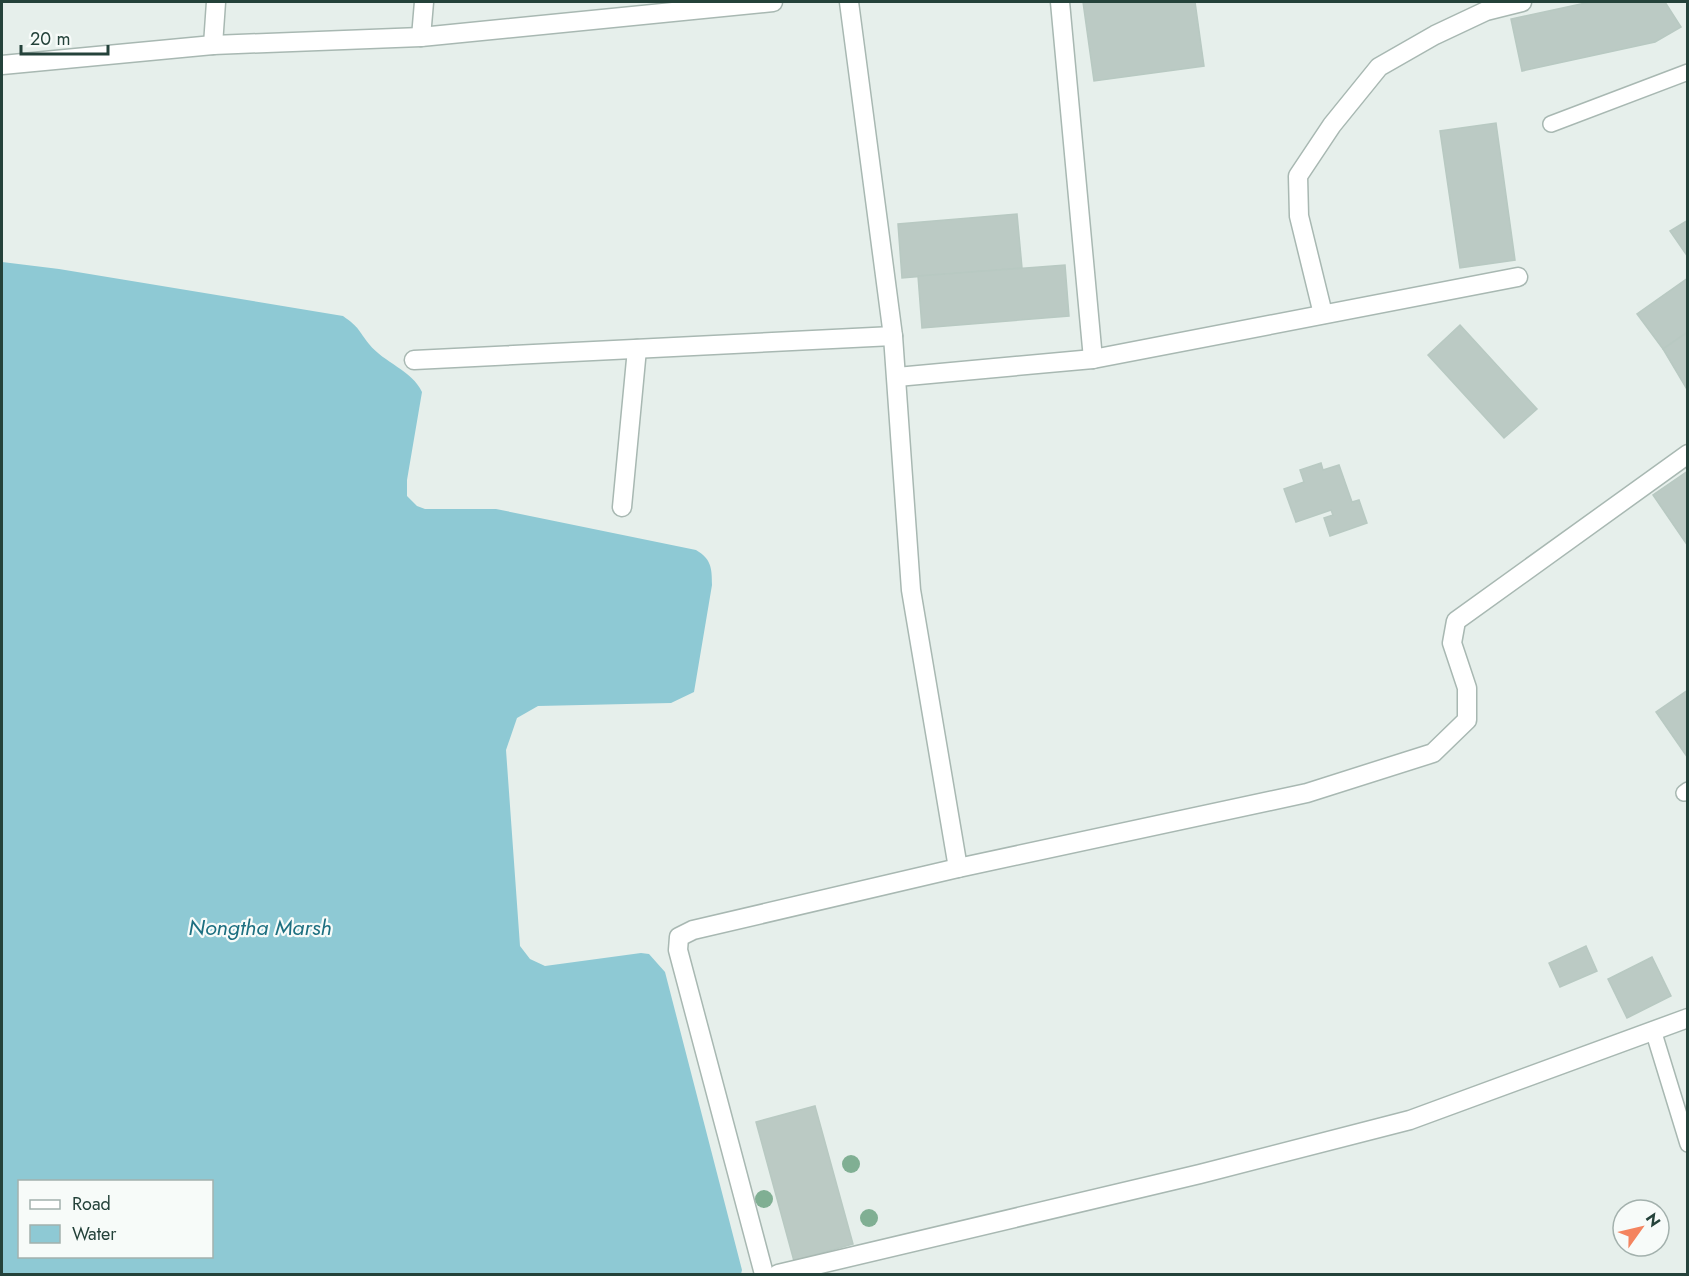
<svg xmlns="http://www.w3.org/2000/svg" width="1689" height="1276" font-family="Jost,sans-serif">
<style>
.water{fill:#8ec9d4;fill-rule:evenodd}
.building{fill:#bbcac4;stroke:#b8c9c2;stroke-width:1.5}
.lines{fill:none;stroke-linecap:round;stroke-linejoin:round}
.lane-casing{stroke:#a8b8b2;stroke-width:18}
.street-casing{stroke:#a8b8b2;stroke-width:21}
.lane{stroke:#fff;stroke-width:15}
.street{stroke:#fff;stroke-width:18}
.tree{fill:#80af93}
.labels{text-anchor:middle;stroke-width:4.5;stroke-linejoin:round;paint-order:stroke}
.water-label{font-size:22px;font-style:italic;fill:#1c6f80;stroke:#f7fbf9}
</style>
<rect width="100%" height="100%" fill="#e6efeb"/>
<path class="water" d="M2 262 59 269 343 316C360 328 358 330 369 344 384 363 412 370 422 392L407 480V496L417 506 425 509H496L696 550C711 559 712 567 712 585L694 692 671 703 538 706 517 718 506 750 520 946 530 959 545 966 641 953 649 954 665 972 742 1270 741 1274H2ZM20 1182H212V1256H20Z"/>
<g class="building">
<path d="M1083 2H1195L1204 66 1094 81Z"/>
<path d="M1590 2H1665L1681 27 1655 42 1522 71 1511 19Z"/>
<path d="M1496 123 1515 260 1460 268 1440 131Z"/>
<path d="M1017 214 1022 268 902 278 898 224Z"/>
<path d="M1688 220V257L1670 231Z"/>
<path d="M1065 265 1069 316 922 328 918 276Z"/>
<path d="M1688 278V332L1663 349 1637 314Z"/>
<path d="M1460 325 1537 409 1504 438 1428 355Z"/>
<path d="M1688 332V391L1663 349Z"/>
<path d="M1321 463 1323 470 1339 465 1352 502 1359 500 1367 523 1330 536 1324 518 1333 515 1331 510 1296 522 1284 489 1304 482 1300 470Z"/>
<path d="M1688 471V546L1653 495Z"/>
<path d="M1688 690V758L1656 712Z"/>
<path d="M1586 946 1597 971 1560 987 1549 963Z"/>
<path d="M1652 957 1671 996 1627 1018 1608 979Z"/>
<path d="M815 1106 853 1244 794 1261 756 1122Z"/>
</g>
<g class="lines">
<defs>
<g id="lane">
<path d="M1551 124 1688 72"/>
<path d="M1684 793 1688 790"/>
<path d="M1653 1030 1688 1144"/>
</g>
<g id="street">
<path d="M849 2 893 336 911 590 958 868"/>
<path d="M1060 2 1093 359"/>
<path d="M421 37 424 2"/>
<path d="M213 45 216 2"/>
<path d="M2 65 213 45 421 37 773 2"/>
<path d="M1323 314 1299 216 1298 176 1332 125 1379 67 1435 35 1486 11 1522 2"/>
<path d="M414 360 893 336"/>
<path d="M897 377 1093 359 1518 277"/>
<path d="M622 507 637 349"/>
<path d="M764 1274 678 950 679 937 693 930 958 868 1307 793 1433 753 1467 720V688L1452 643 1456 621 1688 454"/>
<path d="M778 1274 1200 1174 1410 1120 1688 1018"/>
</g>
</defs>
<use href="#lane" class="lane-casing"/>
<use href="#street" class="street-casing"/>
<use href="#lane" class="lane"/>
<use href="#street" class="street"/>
</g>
<g class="tree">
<circle cx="851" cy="1164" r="9"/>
<circle cx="764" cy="1199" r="9"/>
<circle cx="869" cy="1218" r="9"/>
</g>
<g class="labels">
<g class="water-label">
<text x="260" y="935">Nongtha Marsh</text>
</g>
</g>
<rect width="1689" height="1276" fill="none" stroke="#24423a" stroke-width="6"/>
<rect x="18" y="1180" width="195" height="78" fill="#f7fbf9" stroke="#a3b1ad" stroke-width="1.5"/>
<rect x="30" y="1200" width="30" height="9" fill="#ffffff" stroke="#a3b1ad" stroke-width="1.5"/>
<text x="72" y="1210" font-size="18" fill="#24423a">Road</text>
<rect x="30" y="1225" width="30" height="18" fill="#8ec9d4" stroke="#a3b1ad" stroke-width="1.5"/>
<text x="72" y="1240" font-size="18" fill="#24423a">Water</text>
<g transform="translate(1641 1228) rotate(56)"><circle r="28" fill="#f7fbf9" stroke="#a3b1ad" stroke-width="1.5"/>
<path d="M0-4.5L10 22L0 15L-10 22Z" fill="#f4845f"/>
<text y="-9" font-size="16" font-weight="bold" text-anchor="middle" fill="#24423a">N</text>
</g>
<path d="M21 45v9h87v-9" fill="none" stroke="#24423a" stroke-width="3"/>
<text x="30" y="45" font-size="18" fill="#24423a" stroke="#f7fbf9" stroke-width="4.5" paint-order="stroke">20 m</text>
</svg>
